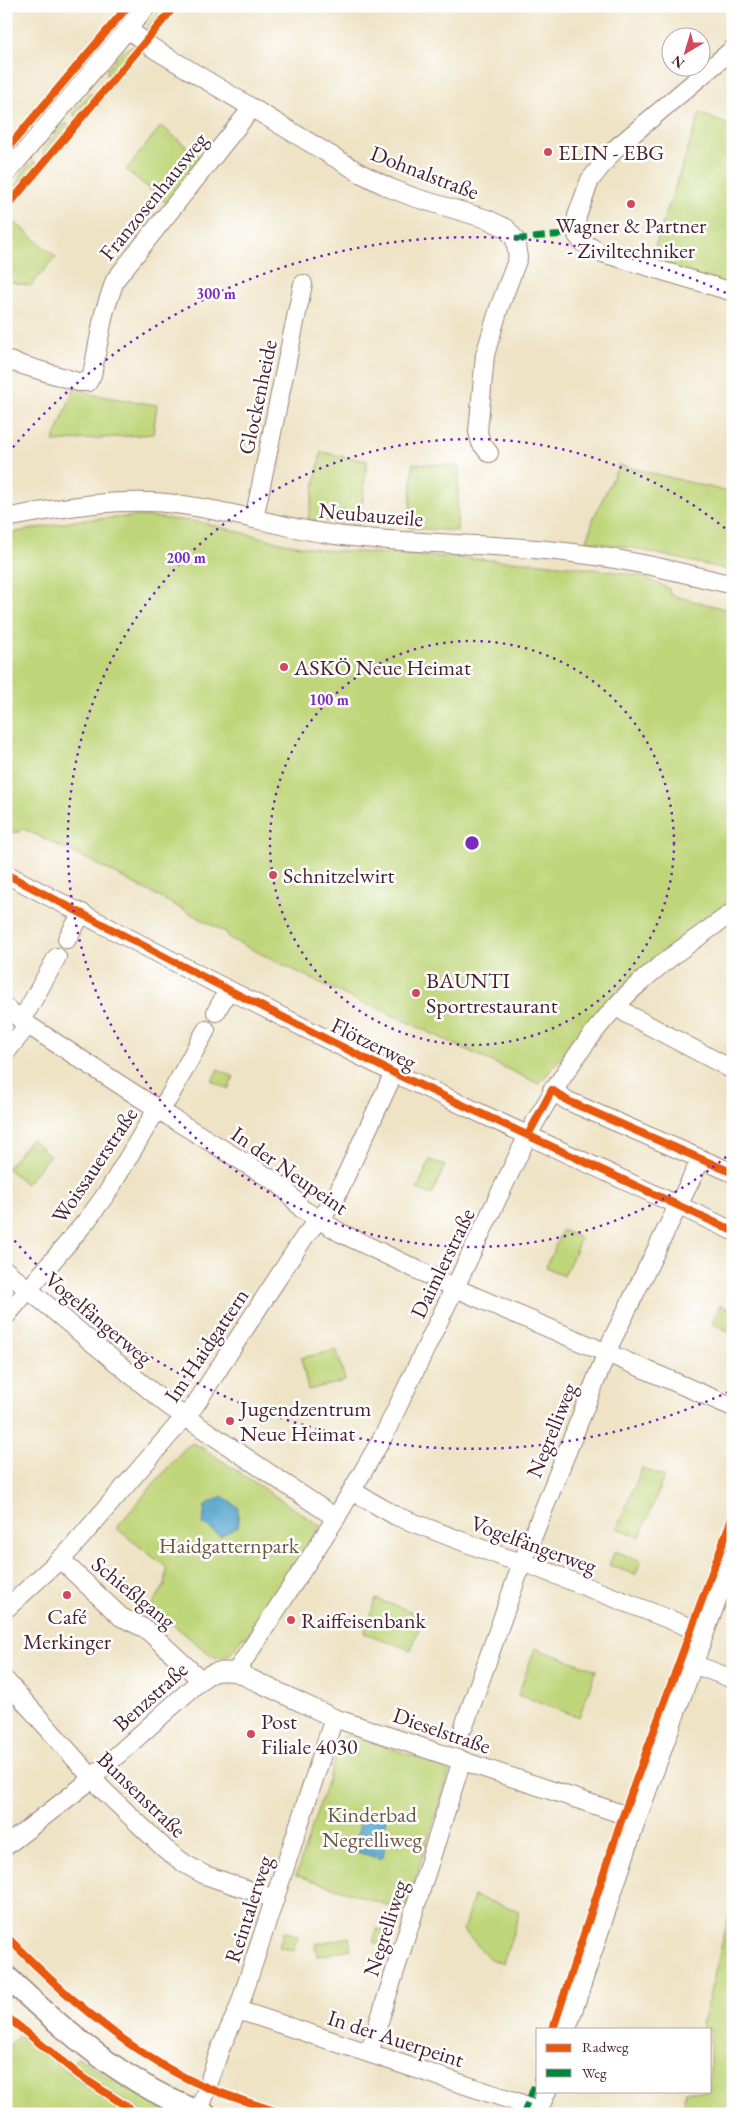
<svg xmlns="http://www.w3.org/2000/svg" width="739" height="2120" font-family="'EB Garamond',serif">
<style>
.green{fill:#bfd579;stroke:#847a52}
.water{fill:#50a3cb;stroke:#4d617b}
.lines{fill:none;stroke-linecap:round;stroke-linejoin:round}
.minor-tunnel{stroke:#cdbca6;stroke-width:18;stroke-dasharray:18 9;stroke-linecap:butt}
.minor-casing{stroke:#9c8178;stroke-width:20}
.major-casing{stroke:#9c8178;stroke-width:24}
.minor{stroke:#fff;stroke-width:18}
.major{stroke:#fff;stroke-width:21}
.quiet{stroke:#00873e;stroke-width:6;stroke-dasharray:12 6;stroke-linecap:butt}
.cycleway-casing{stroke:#fff;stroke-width:11}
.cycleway{stroke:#e8590c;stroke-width:8}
.ring{fill:none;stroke:#7b2cbf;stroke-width:2.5;stroke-dasharray:2.5 5}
.poi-dot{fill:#d1495b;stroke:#fff;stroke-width:2}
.labels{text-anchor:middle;stroke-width:5;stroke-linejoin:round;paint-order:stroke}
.poi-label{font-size:22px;fill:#4a1f2b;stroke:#fff;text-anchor:start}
.street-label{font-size:22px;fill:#4a1f2b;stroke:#fff}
.park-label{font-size:22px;fill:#6d5642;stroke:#fff}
.centre{fill:#7b2cbf;stroke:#fff;stroke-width:2.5}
.ring-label{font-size:15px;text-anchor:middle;font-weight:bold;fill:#7b2cbf;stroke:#fff;stroke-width:5;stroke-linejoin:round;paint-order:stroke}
</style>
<rect width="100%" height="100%" fill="#fff"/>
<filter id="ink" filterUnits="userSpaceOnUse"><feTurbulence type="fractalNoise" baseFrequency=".02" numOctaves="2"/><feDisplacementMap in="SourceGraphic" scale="10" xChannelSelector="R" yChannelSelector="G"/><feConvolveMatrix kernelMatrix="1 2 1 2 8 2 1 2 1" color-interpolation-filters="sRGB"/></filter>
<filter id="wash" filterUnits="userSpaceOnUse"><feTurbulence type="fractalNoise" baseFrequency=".0096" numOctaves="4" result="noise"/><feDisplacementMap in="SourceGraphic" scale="20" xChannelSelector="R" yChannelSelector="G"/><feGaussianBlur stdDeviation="1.12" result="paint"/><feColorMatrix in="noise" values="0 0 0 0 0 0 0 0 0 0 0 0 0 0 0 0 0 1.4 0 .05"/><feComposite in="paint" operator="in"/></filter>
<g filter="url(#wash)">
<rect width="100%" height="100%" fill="#eee3c5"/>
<g class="green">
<path d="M160 10 166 11 146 35 147 23Z"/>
<path d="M136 46 109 77 106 71C115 61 122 47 136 46Z"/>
<path d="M91 94 96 96 77 119 75 117 74 112 88 95Z"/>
<path d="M700 113 733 127V288L649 264Z"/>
<path d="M66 124 71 126 45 156 43 149 63 125Z"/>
<path d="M161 126 202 159 167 203 126 170Z"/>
<path d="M33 161 39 164 12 195 9 193 21 180 19 177Z"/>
<path d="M7 216 56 257 30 286 6 281Z"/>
<path d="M75 387 95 395 157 405 153 434 53 442Z"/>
<path d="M321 452 367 461 360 522 358 526 308 519Z"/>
<path d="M413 463 459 466 457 531 409 528Z"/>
<path d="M619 465 733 493V571L627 547 587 541 594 517Z"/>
<path d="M141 516 200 522 279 542 323 550 542 563 610 571 641 576 668 588 671 595 733 611V899L666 949 617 990 539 1084 369 1004 367 1006 229 938 227 933 99 865 22 828 19 832 6 833V534L81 520Z"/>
<path d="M218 1069 234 1077 228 1089 212 1081Z"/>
<path d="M31 1139 50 1155 26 1184 7 1168Z"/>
<path d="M430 1160 445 1166 432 1195 417 1189Z"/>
<path d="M562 1230 581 1238 564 1276 546 1267Z"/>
<path d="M720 1305 733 1311V1326L730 1332 712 1323Z"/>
<path d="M337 1350 345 1381 308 1390 301 1358Z"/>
<path d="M192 1443 201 1447 320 1526 246 1638 243 1636C235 1648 229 1662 212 1656L166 1619 146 1614 165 1585 167 1568 116 1528 183 1450Z"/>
<path d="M642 1468 664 1477 640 1537 617 1528Z"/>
<path d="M615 1551 641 1561 635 1575 609 1565Z"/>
<path d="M376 1599 424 1616 411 1650 364 1633Z"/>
<path d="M535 1648 596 1670 579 1717 518 1695Z"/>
<path d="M348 1734 444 1766 449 1773 405 1911 296 1875 342 1737Z"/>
<path d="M474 1896 520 1911 503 1964 490 1959 463 1930Z"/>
<path d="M733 1899V2114H680L686 2091H710V2029H701Z"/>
<path d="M377 1929 393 1934 389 1947 373 1942Z"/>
<path d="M284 1931 298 1936 293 1951 279 1947Z"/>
<path d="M349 1937 351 1949 317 1956 315 1944Z"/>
<path d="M19 2035 97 2094 128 2114H6V2049Z"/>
<path d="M78 2057 118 2084 175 2114H146L109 2091 72 2064Z"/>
</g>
<g class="water">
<path d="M222 1496 238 1507V1527L220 1536 203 1524 205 1505Z"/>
<path d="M366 1812 386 1819 384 1830H378L375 1834 377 1838 386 1842 383 1857 381 1859 353 1851 362 1816Z"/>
</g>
</g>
<g filter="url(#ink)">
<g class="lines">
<path class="minor-tunnel" d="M458 1744 464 1726"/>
<defs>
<g id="minor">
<path d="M128 29 151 47 362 174 390 188 413 197 487 219 506 228 515 239 518 258 499 308 485 355 478 432 481 443 489 453"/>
<path d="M733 49 615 149 590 180 577 216 576 229 577 235 582 242 599 252 733 292"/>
<path d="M6 174 147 6"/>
<path d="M6 360 78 382H88L92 375 104 313 115 280 252 108"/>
<path d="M6 518C63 507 126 496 183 505 237 512 289 530 343 536 422 545 502 543 581 554 632 560 683 573 733 585"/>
<path d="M254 519 303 284"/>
<path d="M6 874 213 982 394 1073 733 1231"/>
<path d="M67 939 82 913"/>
<path d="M616 1006 629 1015 733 1070"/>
<path d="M6 1008 28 1025 170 1117 276 1182 285 1189 302 1209 341 1233 455 1288 733 1407"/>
<path d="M216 1012 228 990"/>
<path d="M20 1019 28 1009 57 957"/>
<path d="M6 1052 28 1025"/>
<path d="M552 1090 568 1101 733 1173"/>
<path d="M6 1271 169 1406 336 1518"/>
<path d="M6 1316 88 1219 109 1190 151 1119 168 1099 206 1030"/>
<path d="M352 1491 396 1516 506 1558 533 1566 704 1633"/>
<path d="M60 1559 121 1617 146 1629 201 1680"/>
<path d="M6 1609 70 1550 195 1405 305 1236 333 1203 394 1073"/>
<path d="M693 1664 733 1679"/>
<path d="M236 1672 336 1518 384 1435 528 1135C557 1082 598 1018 644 979 672 954 703 934 733 912"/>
<path d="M6 1681 102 1789 165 1849 185 1864 205 1875 275 1899"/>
<path d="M464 1726 522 1563 612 1340 701 1159"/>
<path d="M6 1846 83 1786 201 1680C214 1670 220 1671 236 1672L334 1718 637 1819"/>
<path d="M238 2010 520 2103 538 2113"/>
<path d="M567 2029 637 1819 733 1556"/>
<path d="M369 2053 462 1760"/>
<path d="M199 2112 220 2049 238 2010 334 1718"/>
<path d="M537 2114 547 2091"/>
</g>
<path id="major" d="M6 1976C64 2031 129 2087 205 2114"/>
</defs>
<use href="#minor" class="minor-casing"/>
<use href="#major" class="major-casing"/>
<use href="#minor" class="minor"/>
<use href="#major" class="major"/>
<g class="quiet">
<path d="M515 239 559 235 576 229"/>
<path d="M523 2114 538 2076"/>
</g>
<defs>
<g id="cycleway">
<path d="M6 150 128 6"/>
<path d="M6 208 175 6"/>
<path d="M6 874 213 982 394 1073 733 1231"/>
<path d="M528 1135 552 1090 568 1101 733 1173"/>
<path d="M6 1936C57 1988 122 2047 188 2079 218 2094 252 2103 284 2114"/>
<path d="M6 2016 79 2075 138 2114"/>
<path d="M553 2029 620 1824 733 1515"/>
</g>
</defs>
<use href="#cycleway" class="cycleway-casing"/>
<use href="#cycleway" class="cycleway"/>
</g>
</g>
<g class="ring">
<circle cx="472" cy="843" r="202"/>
<path d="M732 1152A404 404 0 1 1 732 534"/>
<path d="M728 1392A606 606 0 0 1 8 1233M8 453A606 606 0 0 1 728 294"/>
</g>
<g class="poi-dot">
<circle cx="548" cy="152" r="5"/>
<circle cx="631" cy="204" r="5"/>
<circle cx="284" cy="667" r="5"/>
<circle cx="273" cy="875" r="5"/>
<circle cx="416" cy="993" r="5"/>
<circle cx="230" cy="1421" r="5"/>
<circle cx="67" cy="1595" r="5"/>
<circle cx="291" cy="1620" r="5"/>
<circle cx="251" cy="1734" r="5"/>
</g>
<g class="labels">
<g class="poi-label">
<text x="558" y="160">ELIN - EBG</text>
<text x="631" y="233" text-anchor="middle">Wagner &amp; Partner<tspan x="631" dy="25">- Ziviltechniker</tspan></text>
<text x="294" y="675">ASKÖ Neue Heimat</text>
<text x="283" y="883">Schnitzelwirt</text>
<text x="426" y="988">BAUNTI<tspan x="426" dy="25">Sportrestaurant</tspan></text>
<text x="240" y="1416">Jugendzentrum<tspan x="240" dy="25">Neue Heimat</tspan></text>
<text x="67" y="1624" text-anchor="middle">Café<tspan x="67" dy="25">Merkinger</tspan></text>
<text x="301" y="1628">Raiffeisenbank</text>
<text x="261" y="1729">Post<tspan x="261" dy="25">Filiale 4030</tspan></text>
</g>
<g class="street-label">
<text transform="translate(425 172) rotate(21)" y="8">Dohnalstraße</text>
<text transform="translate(153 196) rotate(-51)" y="8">Franzosenhausweg</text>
<text transform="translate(257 397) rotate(-78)" y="8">Glockenheide</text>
<text transform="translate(371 514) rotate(5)" y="8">Neubauzeile</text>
<text transform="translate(374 1043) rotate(26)" y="8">Flötzerweg</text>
<text transform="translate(94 1165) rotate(-56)" y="8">Woissauerstraße</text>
<text transform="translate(290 1170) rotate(35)" y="8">In der Neupeint</text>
<text transform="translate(442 1263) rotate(-64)" y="8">Daimlerstraße</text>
<text transform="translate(99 1318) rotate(40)" y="8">Vogelfängerweg</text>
<text transform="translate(206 1345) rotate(-56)" y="8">Im Haidgattern</text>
<text transform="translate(551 1430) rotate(-68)" y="8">Negrelliweg</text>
<text transform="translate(534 1544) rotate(20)" y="8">Vogelfängerweg</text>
<text transform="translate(134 1592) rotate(39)" y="8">Schießlgang</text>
<text transform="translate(150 1696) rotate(-42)" y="8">Benzstraße</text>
<text transform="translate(442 1730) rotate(19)" y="8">Dieselstraße</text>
<text transform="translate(142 1794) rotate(44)" y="8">Bunsenstraße</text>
<text transform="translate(248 1909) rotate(-72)" y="8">Reintalerweg</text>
<text transform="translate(385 1928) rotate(-72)" y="8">Negrelliweg</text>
<text transform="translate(396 2038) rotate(18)" y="8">In der Auerpeint</text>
</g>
<g class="park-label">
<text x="229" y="1553">Haidgatternpark</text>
<text x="372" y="1822">Kinderbad<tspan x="372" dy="25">Negrelliweg</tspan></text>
</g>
</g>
<circle cx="472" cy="843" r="8" class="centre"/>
<g class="ring-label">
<text x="216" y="299">300 m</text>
<text x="186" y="563">200 m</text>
<text x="329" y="705">100 m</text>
</g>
<rect width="739" height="2120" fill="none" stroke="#fff" stroke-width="25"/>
<rect x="536" y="2028" width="175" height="65" fill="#ffffff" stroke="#b7a5aa"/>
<rect x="546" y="2044" width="25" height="8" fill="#e8590c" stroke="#b7a5aa"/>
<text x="582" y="2052" font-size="15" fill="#4a1f2b">Radweg</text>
<rect x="546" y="2069" width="25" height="8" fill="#00873e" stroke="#b7a5aa"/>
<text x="582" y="2078" font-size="15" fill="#4a1f2b">Weg</text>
<g transform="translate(686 52) rotate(218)"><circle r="24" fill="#ffffff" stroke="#b7a5aa"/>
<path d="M0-4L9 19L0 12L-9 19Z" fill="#d1495b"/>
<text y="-8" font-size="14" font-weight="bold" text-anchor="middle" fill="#4a1f2b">N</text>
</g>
</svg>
